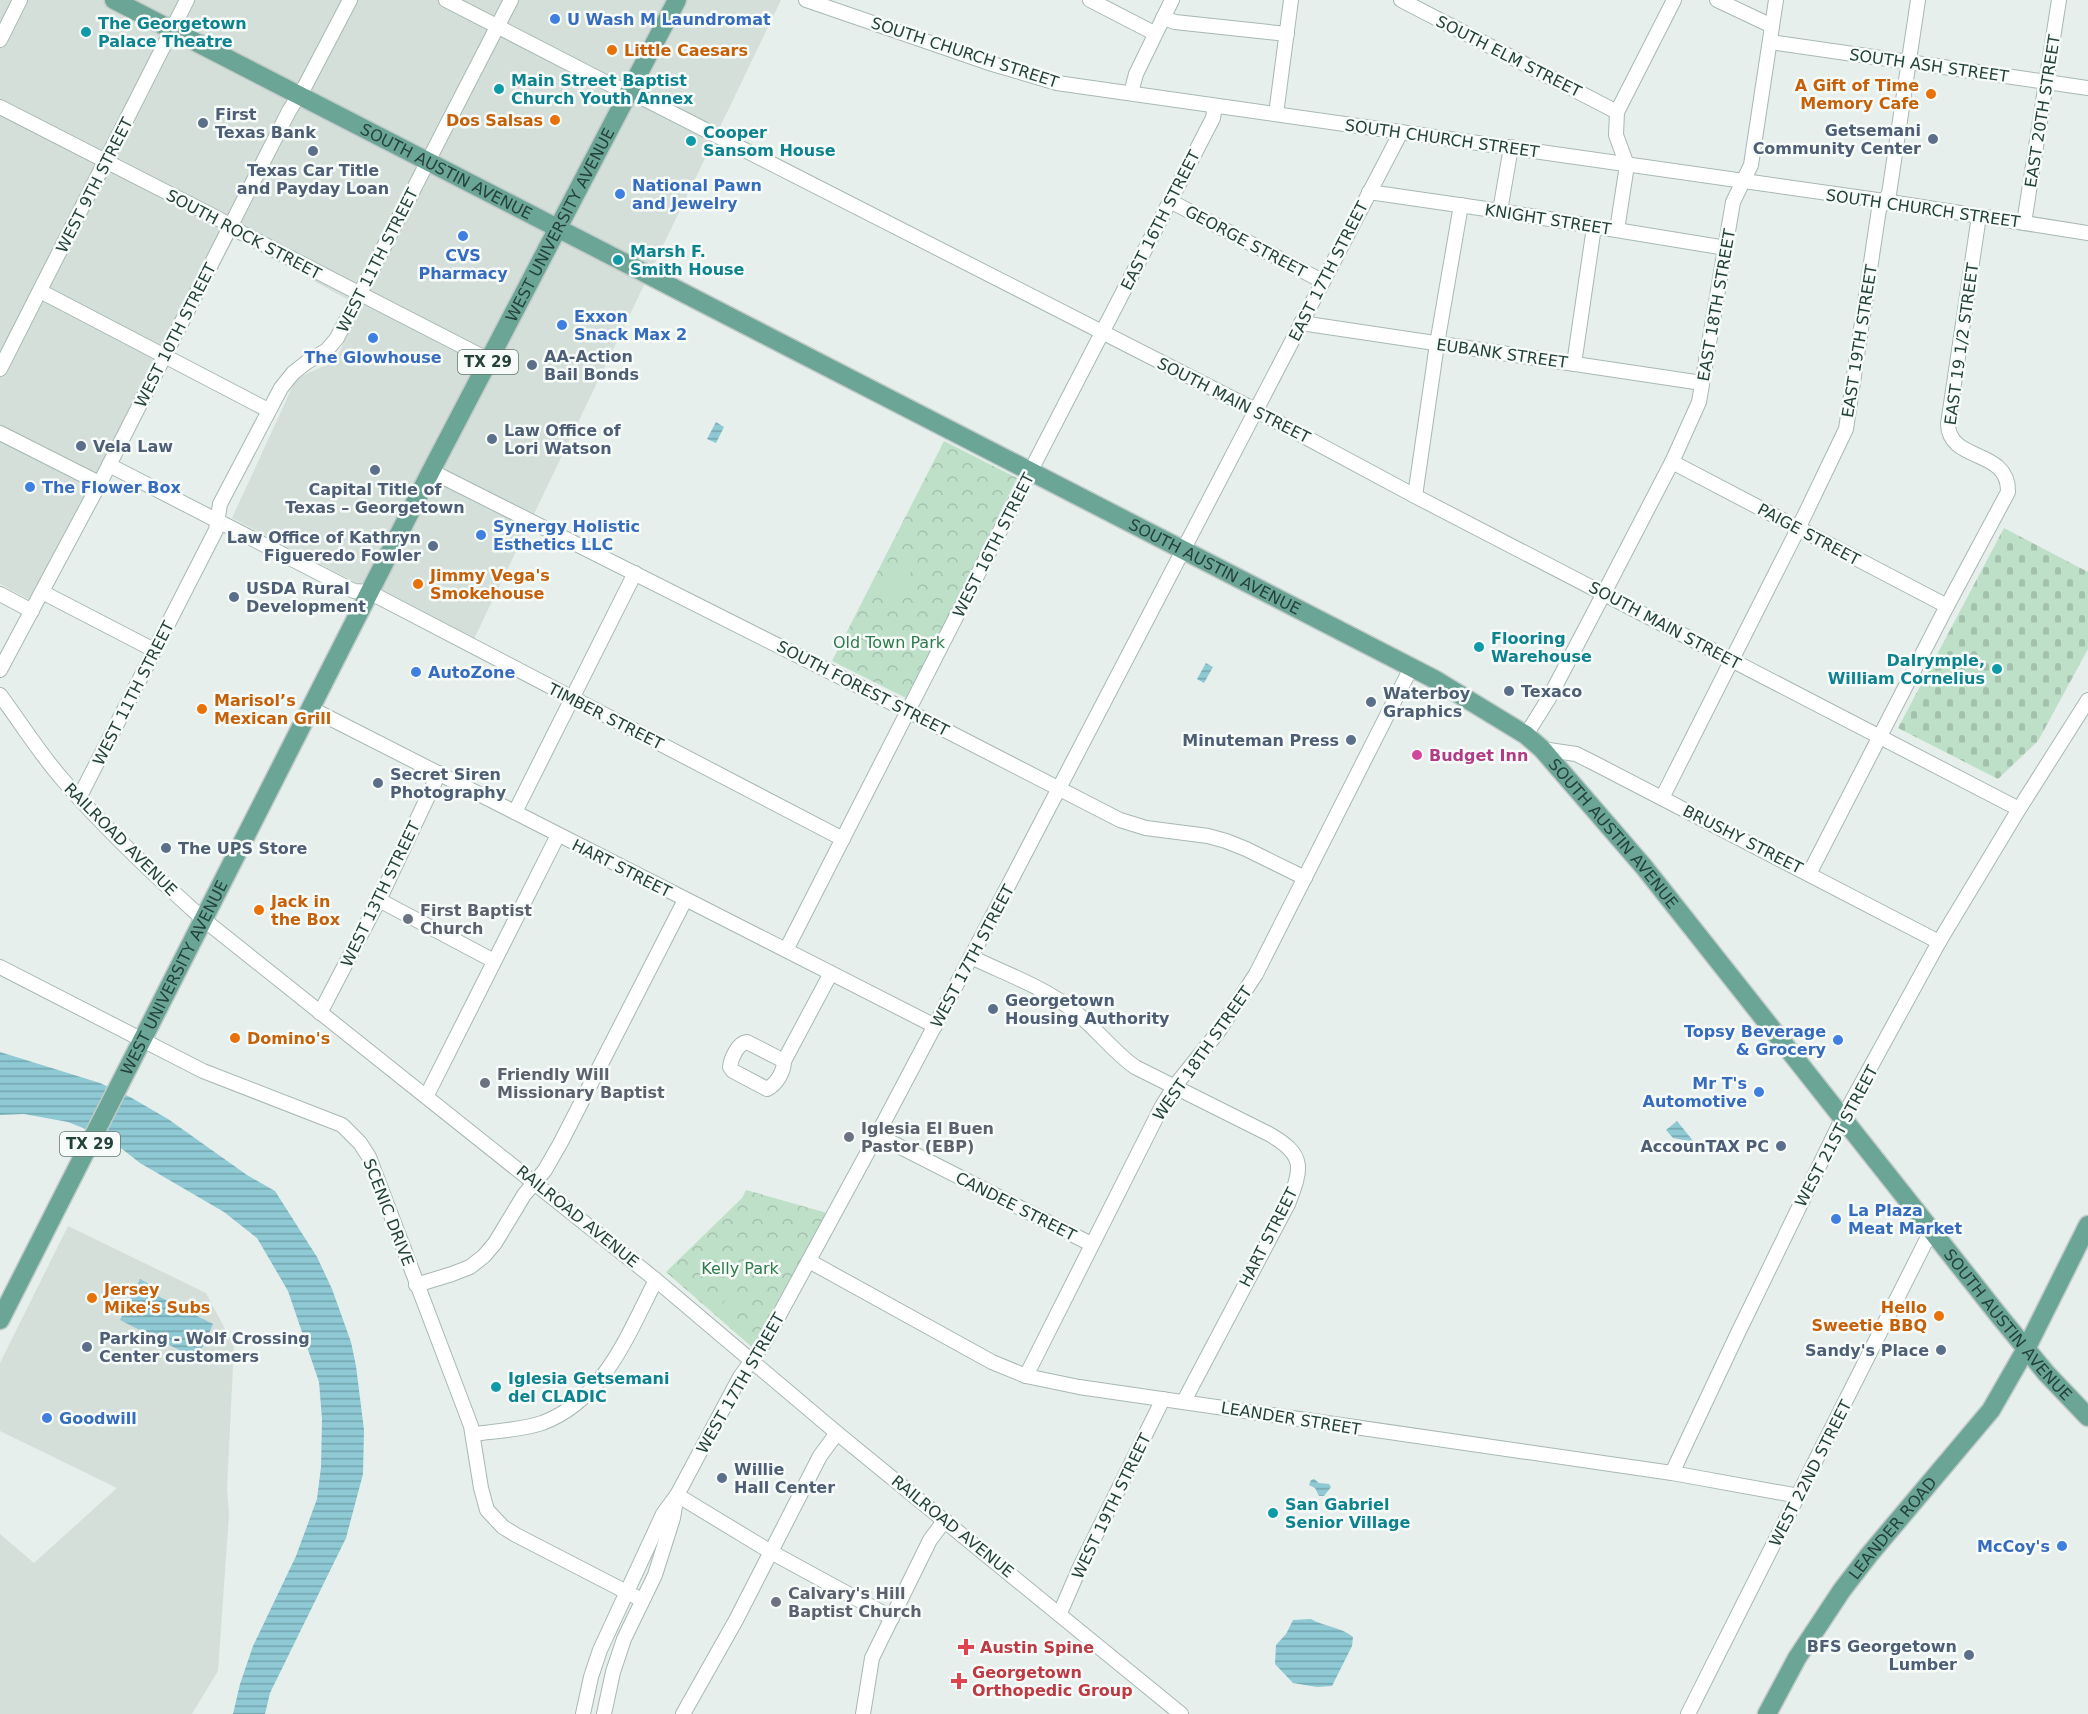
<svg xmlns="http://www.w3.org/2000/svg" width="2088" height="1714" font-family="'DejaVu Sans',sans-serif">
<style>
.built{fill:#d4dfda}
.cemetery{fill:url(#cemetery-stones)}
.park{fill:url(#park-crowns)}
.pitch{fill:#bfe0c8}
.water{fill:url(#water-rules)}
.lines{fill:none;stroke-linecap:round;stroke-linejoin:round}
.minor-casing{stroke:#a8b8b2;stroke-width:16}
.major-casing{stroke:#c2cac8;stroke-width:21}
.minor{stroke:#fff;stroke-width:14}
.major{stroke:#6aa596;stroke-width:18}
.shop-dot{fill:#3f7fe0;stroke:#f7fbf9;stroke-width:2}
.culture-dot{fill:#0f9aa8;stroke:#f7fbf9;stroke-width:2}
.food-dot{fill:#e8710a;stroke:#f7fbf9;stroke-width:2}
.service-dot{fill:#5c6f8a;stroke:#f7fbf9;stroke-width:2}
.hotel-dot{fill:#d1479c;stroke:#f7fbf9;stroke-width:2}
.worship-dot{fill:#6b7280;stroke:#f7fbf9;stroke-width:2}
.health-dot{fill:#e0444e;stroke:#f7fbf9;stroke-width:2}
.labels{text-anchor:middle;stroke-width:5;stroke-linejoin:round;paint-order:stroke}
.shield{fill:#f7fbf9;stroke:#637a73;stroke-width:1.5}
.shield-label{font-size:15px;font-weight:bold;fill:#24423a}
.shop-label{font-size:16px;font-weight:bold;fill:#366cbe;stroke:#f7fbf9;text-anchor:start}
.culture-label{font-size:16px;font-weight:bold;fill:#0d838f;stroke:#f7fbf9;text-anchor:start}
.food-label{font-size:16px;font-weight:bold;fill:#c56008;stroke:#f7fbf9;text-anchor:start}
.street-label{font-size:16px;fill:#24423a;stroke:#f7fbf9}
.service-label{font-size:16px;font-weight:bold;fill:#4e5e75;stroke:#f7fbf9;text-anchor:start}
.park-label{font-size:16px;fill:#2d7a4b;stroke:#f7fbf9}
.hotel-label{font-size:16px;font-weight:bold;fill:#b23c85;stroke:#f7fbf9;text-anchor:start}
.worship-label{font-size:16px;font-weight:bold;fill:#5b616d;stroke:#f7fbf9;text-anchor:start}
.health-label{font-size:16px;font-weight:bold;fill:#be3a42;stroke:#f7fbf9;text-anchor:start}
</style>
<defs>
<pattern id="cemetery-stones" width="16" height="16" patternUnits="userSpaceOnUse" patternTransform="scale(1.5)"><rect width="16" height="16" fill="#bfe0c8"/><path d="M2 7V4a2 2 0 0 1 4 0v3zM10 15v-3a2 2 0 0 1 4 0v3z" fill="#a4c1ad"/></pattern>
<pattern id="park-crowns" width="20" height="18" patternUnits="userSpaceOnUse" patternTransform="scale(1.5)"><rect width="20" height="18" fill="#bfe0c8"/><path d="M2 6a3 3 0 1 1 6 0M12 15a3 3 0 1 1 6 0" fill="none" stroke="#a4c1ad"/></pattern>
<pattern id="water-rules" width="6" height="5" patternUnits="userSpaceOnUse" patternTransform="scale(1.5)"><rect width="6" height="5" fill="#8ec9d4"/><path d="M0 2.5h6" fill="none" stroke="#74a5ad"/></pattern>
</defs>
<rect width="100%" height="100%" fill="#e6efeb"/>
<g class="built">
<path d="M0 0H781L472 643 232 518 296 379 336 360 360 306 234 238 43 607 0 584Z"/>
<path d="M68 1226 206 1293 234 1346 227 1489 229 1514 218 1671 192 1714H0V1534L34 1563 117 1488 0 1431V1363Z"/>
</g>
<path class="cemetery" d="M2004 528 2088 572V649L2038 741 1998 779 1898 728Z"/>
<g class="park">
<path d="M944 441 1017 478 908 699 832 661Z"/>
<path d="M746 1190 827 1213 753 1348 666 1272 742 1198Z"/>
</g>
<g class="pitch">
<path d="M895 562 911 571 895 601 878 591Z"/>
<path d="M732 1291 741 1298 731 1312 722 1305Z"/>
</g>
<g class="water">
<path d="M716 422 724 427 716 443 707 439Z"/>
<path d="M1206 663 1213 667 1204 683 1197 679Z"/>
<path d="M0 1052 100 1083 130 1097 168 1119 247 1175 275 1191 317 1257 332 1289 351 1342 356 1366 364 1430 363 1474 346 1538 270 1693 265 1714H233L240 1684 253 1646 296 1556 317 1499 321 1467 322 1419 319 1382 288 1291 257 1238 224 1212 140 1163 108 1138 68 1122 24 1114 0 1115Z"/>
<path d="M1677 1121 1694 1142 1673 1138 1666 1130Z"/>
<path d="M140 1279 160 1290 158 1296 213 1324 197 1359 120 1320Z"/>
<path d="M1314 1479 1319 1483 1329 1484 1331 1487 1324 1496H1319L1315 1488 1309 1485 1311 1480Z"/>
<path d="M1311 1619C1325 1627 1341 1627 1353 1637L1352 1646 1332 1686 1317 1687 1293 1683 1275 1664 1276 1645 1286 1634 1293 1620Z"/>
</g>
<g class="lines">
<defs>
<g id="minor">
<path d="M446 0 613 86 629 91 1255 410 1415 496 2019 809"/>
<path d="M806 0 989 63 1057 83 1884 201 2088 233"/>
<path d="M1090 0 1154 33"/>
<path d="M1401 0 1617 112"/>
<path d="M1717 0 1772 26"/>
<path d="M1163 18 1175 22 1287 34"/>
<path d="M0 40 20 0"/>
<path d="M1770 42 2088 88"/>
<path d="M1131 93 1136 74 1172 0"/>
<path d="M0 107 219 219 242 233 489 360"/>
<path d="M1276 114 1291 0"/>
<path d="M1369 192 1500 211 1726 248"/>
<path d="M1170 201 1322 281"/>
<path d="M1500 211 1511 147"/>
<path d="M2024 223 2059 0"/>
<path d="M1617 230 1627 165 1616 135 1617 112 1674 0"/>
<path d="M40 291 268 410"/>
<path d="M1301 323 1702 383"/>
<path d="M1574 364 1594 227"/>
<path d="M0 369 187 0"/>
<path d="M0 433 99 483"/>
<path d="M1672 462 1947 606"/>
<path d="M109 465 354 591 369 592 843 839"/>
<path d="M431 471 908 711 1120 820 1146 828 1208 836 1226 841 1246 849 1305 878"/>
<path d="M1415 496 1437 344 1461 205"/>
<path d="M42 592 154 650"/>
<path d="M0 594 32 611"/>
<path d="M0 670 103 477 289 111 305 86 350 0"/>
<path d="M0 695C21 723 40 754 63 780 106 830 154 875 203 919L656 1280 837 1433 1181 1714"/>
<path d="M310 708 935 1026"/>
<path d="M1526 735 1549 698 1604 593 1672 462 1699 402 1733 202 1751 165 1776 0"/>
<path d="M1542 749 1576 754 1596 764 1939 942"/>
<path d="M79 798 216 530 220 504 281 388 293 373 307 362 327 350 337 338 511 0"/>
<path d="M1662 798 1798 529 1846 429 1879 209 1889 194 1918 0"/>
<path d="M515 812 635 573"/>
<path d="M1809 874 1947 606 2008 492C2009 448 1949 463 1948 424L1979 216"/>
<path d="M379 900 494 961"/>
<path d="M786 950 1030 472 1213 118 1215 106"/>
<path d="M971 957C1004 973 1041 986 1070 1008 1094 1025 1111 1050 1135 1067L1269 1134C1306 1155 1302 1168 1288 1204L1184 1401"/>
<path d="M0 967 203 1071 342 1125 360 1143 369 1157 471 1426 481 1488 487 1510 503 1527 516 1535 642 1600"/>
<path d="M320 1013 379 900 439 773"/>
<path d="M784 1061 747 1042C738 1043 731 1058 730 1067L733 1071 767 1089C777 1084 784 1071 784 1061L831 973"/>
<path d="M427 1095 558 835"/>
<path d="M877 1135 1091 1244"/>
<path d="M809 1261 992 1362 1026 1376 1079 1387 1672 1473 1799 1496"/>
<path d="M416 1285 452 1274 470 1267 484 1256 495 1243 524 1195 545 1170 561 1142 685 900"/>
<path d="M1026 1376 1161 1108 1174 1087 1218 1032 1256 974 1411 668"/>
<path d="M474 1434C496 1431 521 1430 542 1423 604 1400 628 1334 656 1280"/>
<path d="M1672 1473 1736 1337 1842 1119 1939 942 2019 809 2088 700"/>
<path d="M677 1495 771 1552 892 1618"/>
<path d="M1060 1613 1080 1567 1163 1399"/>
<path d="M583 1714 591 1677 600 1650 663 1514 677 1495 740 1377 764 1343 877 1135 971 957 1401 132"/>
<path d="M604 1714 613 1672 624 1639 655 1575 673 1518 676 1500"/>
<path d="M683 1714 736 1620 820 1456 837 1433"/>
<path d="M863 1714 872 1658 930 1540 945 1520"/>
<path d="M1688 1714 1931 1231"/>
</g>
<g id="major">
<path id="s1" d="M114 0 1434 679 1526 735 1542 749 1644 867 2000 1317 2046 1373 2088 1417"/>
<path id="s2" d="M0 1320 431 471 677 0"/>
<path id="s3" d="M1767 1714 1797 1658 1842 1590 1869 1555 1991 1410 2026 1349 2088 1225"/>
</g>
</defs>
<use href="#minor" class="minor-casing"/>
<use href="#major" class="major-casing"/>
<use href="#minor" class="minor"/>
<use href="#major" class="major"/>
</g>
<g class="shop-dot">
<circle cx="555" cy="19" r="6"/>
<circle cx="620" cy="194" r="6"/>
<circle cx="463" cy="236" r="6"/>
<circle cx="562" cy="325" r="6"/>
<circle cx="373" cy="338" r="6"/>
<circle cx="30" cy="487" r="6"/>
<circle cx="481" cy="535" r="6"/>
<circle cx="416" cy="672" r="6"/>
<circle cx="1838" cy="1040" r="6"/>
<circle cx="1759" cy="1092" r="6"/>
<circle cx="1836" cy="1219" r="6"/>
<circle cx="47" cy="1418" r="6"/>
<circle cx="2062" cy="1546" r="6"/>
</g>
<g class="culture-dot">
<circle cx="86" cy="32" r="6"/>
<circle cx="499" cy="89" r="6"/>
<circle cx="691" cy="141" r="6"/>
<circle cx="618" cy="260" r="6"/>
<circle cx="1479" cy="647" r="6"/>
<circle cx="1997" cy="669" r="6"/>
<circle cx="496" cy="1387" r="6"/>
<circle cx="1273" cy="1513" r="6"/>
</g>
<g class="food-dot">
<circle cx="612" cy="50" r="6"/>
<circle cx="1931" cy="94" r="6"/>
<circle cx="555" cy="120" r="6"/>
<circle cx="418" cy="584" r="6"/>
<circle cx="202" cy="709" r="6"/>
<circle cx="259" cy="910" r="6"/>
<circle cx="235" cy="1038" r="6"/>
<circle cx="92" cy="1298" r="6"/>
<circle cx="1939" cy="1316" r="6"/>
</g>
<g class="service-dot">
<circle cx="203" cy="123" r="6"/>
<circle cx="1933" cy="139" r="6"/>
<circle cx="313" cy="151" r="6"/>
<circle cx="532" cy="365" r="6"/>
<circle cx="492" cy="439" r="6"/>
<circle cx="81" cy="446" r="6"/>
<circle cx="375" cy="470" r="6"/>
<circle cx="433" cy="546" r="6"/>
<circle cx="234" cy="597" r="6"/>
<circle cx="1509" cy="691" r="6"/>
<circle cx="1371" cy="702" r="6"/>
<circle cx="1351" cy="740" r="6"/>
<circle cx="378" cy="783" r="6"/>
<circle cx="166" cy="848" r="6"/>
<circle cx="993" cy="1009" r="6"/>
<circle cx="1781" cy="1146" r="6"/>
<circle cx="87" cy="1347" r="6"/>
<circle cx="1941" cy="1350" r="6"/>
<circle cx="722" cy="1478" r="6"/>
<circle cx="1969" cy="1655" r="6"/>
</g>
<circle class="hotel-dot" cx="1417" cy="755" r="6"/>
<g class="worship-dot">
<circle cx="408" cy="919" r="6"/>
<circle cx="485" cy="1083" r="6"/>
<circle cx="849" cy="1137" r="6"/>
<circle cx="776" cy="1602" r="6"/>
</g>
<g class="health-dot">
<path d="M963 1638h6v6h6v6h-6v6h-6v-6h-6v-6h6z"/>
<path d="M956 1672h6v6h6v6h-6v6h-6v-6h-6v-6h6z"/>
</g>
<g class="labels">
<g class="shield">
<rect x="458" y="350" width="60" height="24" rx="4.5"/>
<rect x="60" y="1132" width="60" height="24" rx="4.5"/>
</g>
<g class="shield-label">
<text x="488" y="367">TX 29</text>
<text x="90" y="1149">TX 29</text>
</g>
<g class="shop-label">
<text x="567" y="25">U Wash M Laundromat</text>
<text x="632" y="191">National Pawn<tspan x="632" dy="18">and Jewelry</tspan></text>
<text x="463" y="261" text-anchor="middle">CVS<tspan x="463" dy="18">Pharmacy</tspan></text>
<text x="574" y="322">Exxon<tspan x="574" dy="18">Snack Max 2</tspan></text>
<text x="373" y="363" text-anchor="middle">The Glowhouse</text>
<text x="42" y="493">The Flower Box</text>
<text x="493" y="532">Synergy Holistic<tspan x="493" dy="18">Esthetics LLC</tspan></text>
<text x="428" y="678">AutoZone</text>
<text x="1826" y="1037" text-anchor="end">Topsy Beverage<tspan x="1826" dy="18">&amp; Grocery</tspan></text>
<text x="1747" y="1089" text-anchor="end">Mr T's<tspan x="1747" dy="18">Automotive</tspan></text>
<text x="1848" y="1216">La Plaza<tspan x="1848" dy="18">Meat Market</tspan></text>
<text x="59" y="1424">Goodwill</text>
<text x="2050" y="1552" text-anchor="end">McCoy's</text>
</g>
<g class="culture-label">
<text x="98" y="29">The Georgetown<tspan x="98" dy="18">Palace Theatre</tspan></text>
<text x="511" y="86">Main Street Baptist<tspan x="511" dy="18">Church Youth Annex</tspan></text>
<text x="703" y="138">Cooper<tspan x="703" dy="18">Sansom House</tspan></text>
<text x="630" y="257">Marsh F.<tspan x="630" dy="18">Smith House</tspan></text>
<text x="1491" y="644">Flooring<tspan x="1491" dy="18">Warehouse</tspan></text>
<text x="1985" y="666" text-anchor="end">Dalrymple,<tspan x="1985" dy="18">William Cornelius</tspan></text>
<text x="508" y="1384">Iglesia Getsemani<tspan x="508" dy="18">del CLADIC</tspan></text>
<text x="1285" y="1510">San Gabriel<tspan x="1285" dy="18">Senior Village</tspan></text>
</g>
<g class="food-label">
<text x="624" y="56">Little Caesars</text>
<text x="1919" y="91" text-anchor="end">A Gift of Time<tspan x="1919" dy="18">Memory Cafe</tspan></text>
<text x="543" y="126" text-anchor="end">Dos Salsas</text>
<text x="430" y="581">Jimmy Vega's<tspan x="430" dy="18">Smokehouse</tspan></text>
<text x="214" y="706">Marisol’s<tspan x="214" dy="18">Mexican Grill</tspan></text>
<text x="271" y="907">Jack in<tspan x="271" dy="18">the Box</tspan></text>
<text x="247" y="1044">Domino's</text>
<text x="104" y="1295">Jersey<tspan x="104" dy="18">Mike's Subs</tspan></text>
<text x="1927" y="1313" text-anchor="end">Hello<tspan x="1927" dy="18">Sweetie BBQ</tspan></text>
</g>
<g class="street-label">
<text transform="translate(965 52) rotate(18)" y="6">SOUTH CHURCH STREET</text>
<text transform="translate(1509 56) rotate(27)" y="6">SOUTH ELM STREET</text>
<text transform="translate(1929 65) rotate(8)" y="6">SOUTH ASH STREET</text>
<text transform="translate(2042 111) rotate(-81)" y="6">EAST 20TH STREET</text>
<text transform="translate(1442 138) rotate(8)" y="6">SOUTH CHURCH STREET</text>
<text dy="6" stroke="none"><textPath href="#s1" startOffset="374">SOUTH AUSTIN AVENUE</textPath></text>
<text transform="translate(94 185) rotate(-63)" y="6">WEST 9TH STREET</text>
<text transform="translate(1923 208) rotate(8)" y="6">SOUTH CHURCH STREET</text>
<text transform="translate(1548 219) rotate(9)" y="6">KNIGHT STREET</text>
<text transform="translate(1160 220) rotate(-63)" y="6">EAST 16TH STREET</text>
<text dy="6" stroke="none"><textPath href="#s2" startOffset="1230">WEST UNIVERSITY AVENUE</textPath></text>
<text transform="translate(244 234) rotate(28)" y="6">SOUTH ROCK STREET</text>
<text transform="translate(1246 241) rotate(28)" y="6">GEORGE STREET</text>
<text transform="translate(377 260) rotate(-63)" y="6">WEST 11TH STREET</text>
<text transform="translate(1328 271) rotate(-63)" y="6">EAST 17TH STREET</text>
<text transform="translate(1716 305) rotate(-80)" y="6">EAST 18TH STREET</text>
<text transform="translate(175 335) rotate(-63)" y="6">WEST 10TH STREET</text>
<text transform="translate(1859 341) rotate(-81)" y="6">EAST 19TH STREET</text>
<text transform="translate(1961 344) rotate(-82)" y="6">EAST 19 1/2 STREET</text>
<text transform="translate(1502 353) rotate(8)" y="6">EUBANK STREET</text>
<text transform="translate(1234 400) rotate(27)" y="6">SOUTH MAIN STREET</text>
<text transform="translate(1809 534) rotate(28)" y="6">PAIGE STREET</text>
<text transform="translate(993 545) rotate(-63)" y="6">WEST 16TH STREET</text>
<text dy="6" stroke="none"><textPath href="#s1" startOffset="1238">SOUTH AUSTIN AVENUE</textPath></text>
<text transform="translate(1665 625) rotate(28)" y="6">SOUTH MAIN STREET</text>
<text transform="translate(863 688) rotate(27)" y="6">SOUTH FOREST STREET</text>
<text transform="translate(133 693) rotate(-63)" y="6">WEST 11TH STREET</text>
<text transform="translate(606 716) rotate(27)" y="6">TIMBER STREET</text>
<text dy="6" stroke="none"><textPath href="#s1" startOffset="1724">SOUTH AUSTIN AVENUE</textPath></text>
<text transform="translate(121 839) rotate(45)" y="6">RAILROAD AVENUE</text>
<text transform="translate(1743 839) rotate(27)" y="6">BRUSHY STREET</text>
<text transform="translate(622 868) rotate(27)" y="6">HART STREET</text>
<text transform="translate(380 894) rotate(-64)" y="6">WEST 13TH STREET</text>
<text transform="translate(972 956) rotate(-62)" y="6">WEST 17TH STREET</text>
<text dy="6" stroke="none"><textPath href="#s2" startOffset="384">WEST UNIVERSITY AVENUE</textPath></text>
<text transform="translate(1202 1053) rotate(-55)" y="6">WEST 18TH STREET</text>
<text transform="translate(1836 1136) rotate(-62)" y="6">WEST 21ST STREET</text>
<text transform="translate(1016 1206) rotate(27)" y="6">CANDEE STREET</text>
<text transform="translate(389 1212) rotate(69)" y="6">SCENIC DRIVE</text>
<text transform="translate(578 1216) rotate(39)" y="6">RAILROAD AVENUE</text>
<text transform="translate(1268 1237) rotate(-63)" y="6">HART STREET</text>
<text dy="6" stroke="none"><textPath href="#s1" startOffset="2354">SOUTH AUSTIN AVENUE</textPath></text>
<text transform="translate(740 1383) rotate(-60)" y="6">WEST 17TH STREET</text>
<text transform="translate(1291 1418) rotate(9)" y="6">LEANDER STREET</text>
<text transform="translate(1810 1473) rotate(-63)" y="6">WEST 22ND STREET</text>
<text transform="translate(1111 1506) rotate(-64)" y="6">WEST 19TH STREET</text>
<text transform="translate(953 1526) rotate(39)" y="6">RAILROAD AVENUE</text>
<text dy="6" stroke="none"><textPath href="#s3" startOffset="225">LEANDER ROAD</textPath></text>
</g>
<g class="service-label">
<text x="215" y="120">First<tspan x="215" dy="18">Texas Bank</tspan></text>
<text x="1921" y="136" text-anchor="end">Getsemani<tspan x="1921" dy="18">Community Center</tspan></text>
<text x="313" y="176" text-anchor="middle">Texas Car Title<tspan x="313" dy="18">and Payday Loan</tspan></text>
<text x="544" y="362">AA-Action<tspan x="544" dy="18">Bail Bonds</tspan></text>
<text x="504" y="436">Law Office of<tspan x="504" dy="18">Lori Watson</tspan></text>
<text x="93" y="452">Vela Law</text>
<text x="375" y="495" text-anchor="middle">Capital Title of<tspan x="375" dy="18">Texas – Georgetown</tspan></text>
<text x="421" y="543" text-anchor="end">Law Office of Kathryn<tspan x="421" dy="18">Figueredo Fowler</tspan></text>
<text x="246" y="594">USDA Rural<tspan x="246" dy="18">Development</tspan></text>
<text x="1521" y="697">Texaco</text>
<text x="1383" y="699">Waterboy<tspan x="1383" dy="18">Graphics</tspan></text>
<text x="1339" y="746" text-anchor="end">Minuteman Press</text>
<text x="390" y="780">Secret Siren<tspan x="390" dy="18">Photography</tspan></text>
<text x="178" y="854">The UPS Store</text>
<text x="1005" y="1006">Georgetown<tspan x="1005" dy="18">Housing Authority</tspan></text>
<text x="1769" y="1152" text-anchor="end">AccounTAX PC</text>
<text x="99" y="1344">Parking - Wolf Crossing<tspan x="99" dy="18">Center customers</tspan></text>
<text x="1929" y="1356" text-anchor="end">Sandy's Place</text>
<text x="734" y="1475">Willie<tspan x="734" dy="18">Hall Center</tspan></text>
<text x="1957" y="1652" text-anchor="end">BFS Georgetown<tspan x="1957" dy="18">Lumber</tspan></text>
</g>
<g class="park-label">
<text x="889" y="648">Old Town Park</text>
<text x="740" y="1274">Kelly Park</text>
</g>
<g class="hotel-label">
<text x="1429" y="761">Budget Inn</text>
</g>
<g class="worship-label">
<text x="420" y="916">First Baptist<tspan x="420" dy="18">Church</tspan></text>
<text x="497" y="1080">Friendly Will<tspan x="497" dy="18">Missionary Baptist</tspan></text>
<text x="861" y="1134">Iglesia El Buen<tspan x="861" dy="18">Pastor (EBP)</tspan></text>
<text x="788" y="1599">Calvary's Hill<tspan x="788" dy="18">Baptist Church</tspan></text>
</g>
<g class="health-label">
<text x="980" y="1653">Austin Spine</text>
<text x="972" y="1678">Georgetown<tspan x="972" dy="18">Orthopedic Group</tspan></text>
</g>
</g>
</svg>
